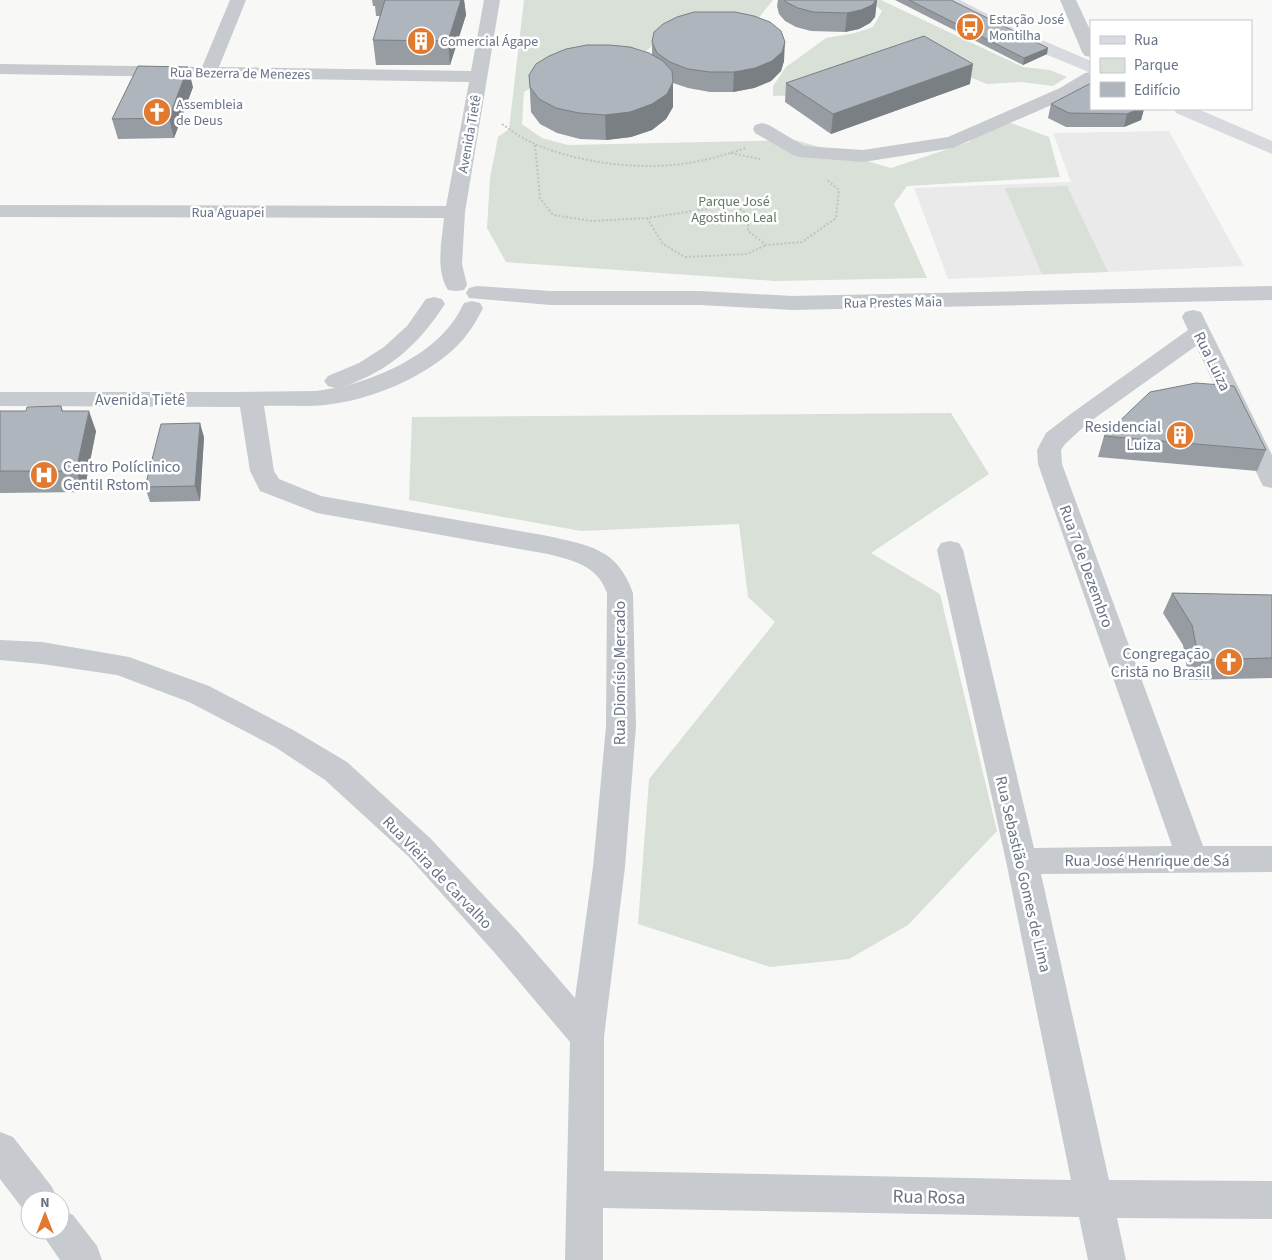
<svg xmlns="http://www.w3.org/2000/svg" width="1272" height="1260" font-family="'Source Sans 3',sans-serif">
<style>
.built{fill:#e9eae9}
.green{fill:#d9e0d7}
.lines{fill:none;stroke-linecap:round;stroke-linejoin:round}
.path{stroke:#c1c2c5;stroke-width:2;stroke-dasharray:2 2;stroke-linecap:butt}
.minor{fill:#c7cace;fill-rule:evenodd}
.major{fill:#d8dadf;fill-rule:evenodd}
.wall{fill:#969ca2}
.shaded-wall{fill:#7a7f84}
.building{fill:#afb5bc;stroke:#7a7f84}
.labels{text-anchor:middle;stroke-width:5;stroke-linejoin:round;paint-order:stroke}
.far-poi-label{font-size:14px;fill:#687387;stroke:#fff;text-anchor:start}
.far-street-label{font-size:14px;fill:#687387;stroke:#fff}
.far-park-label{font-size:14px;fill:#637963;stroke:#fff}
.street-label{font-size:16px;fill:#687387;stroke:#fff}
.poi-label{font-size:16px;fill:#687387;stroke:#fff;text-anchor:end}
.near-street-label{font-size:19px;fill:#687387;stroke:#fff}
</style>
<rect width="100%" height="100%" fill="#f8f9f6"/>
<path class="built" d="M1169 131 1244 266 948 279 914 188 1071 182 1053 133Z"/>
<g class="green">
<path d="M524 0H773L749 30 661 38 643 54 552 76 524 92 522 124 542 138 568 145 795 140 891 168 969 142 998 118 1049 137 1060 177 907 186 894 204 927 278 775 281 506 262 487 228 490 178 498 137 509 129Z"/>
<path d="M870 0H881L1023 67 1050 70 1067 77 1053 86 1021 82 987 84 943 66 798 95 773 96V86L786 67 826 38 855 33 873 27 882 11Z"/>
<path d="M1067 186 1108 272 1042 274 1005 188Z"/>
<path d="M951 413 989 474 871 553 940 594 997 831 908 925 849 959 770 967 638 924 649 779 775 622 748 597 739 524 581 531 409 500 412 417Z"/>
</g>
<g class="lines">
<g class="path">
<path d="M502 124C512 131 523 139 535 144 573 161 630 169 671 165 697 163 722 156 746 148"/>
<path d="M535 145 540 198 553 215 592 221 647 218 733 205 748 214V231L766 245 802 242 836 218 839 190 826 179"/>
<path d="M731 153 760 159"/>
<path d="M647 218 663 244 685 257 747 254 766 245"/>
</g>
<g class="minor">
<path d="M230 0H246L219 67 471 71 484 0H500L465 212 462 264 467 285 464 290 456 291 448 290C435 270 442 240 444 218L0 217V205L446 206 469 82 0 74V64L202 67Z"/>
<path d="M1060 0H1076L1091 32V57L1085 56 1082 52Z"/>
<path d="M1091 72V85L1072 96 953 148 863 162 800 157 793 155 755 133 753 129 755 125 762 123 769 125 804 146 863 150 948 137 1060 88 1085 73Z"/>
<path d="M477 286 550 291H700L792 296 1272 286V300L792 310 700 305H550L469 298 466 293 469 288Z"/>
<path d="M434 297 442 299 445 304C418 345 390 371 342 387 381 376 427 357 452 323 457 317 460 310 464 303L472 301 480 303 483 308C476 322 468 335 457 346 424 378 371 400 325 405 305 407 284 405 264 406L274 471 279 479 321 496 548 536C590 546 617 548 633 593L636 726 625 867 604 1037V1171L1071 1180 1006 861 937 550 941 543 950 541 959 543 963 550 1034 848 1172 846 1038 464 1037 450 1046 433 1072 413 1188 330 1182 317 1185 312 1193 310 1201 312 1272 455V488L1263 486 1260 480 1196 346 1088 423 1065 444 1061 450 1062 464 1203 846H1272V872L1041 874 1109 1180 1272 1181V1219L1117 1218 1126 1260H1088L1079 1217 603 1208V1260H565L570 1042 494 952 408 856 325 780 275 747 189 702 117 675 42 664 0 660V640L42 642 129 657 209 686 295 731 347 762 430 838 518 932 575 998 593 867 606 726 607 593C597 565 574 561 548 554L317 513 260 491 250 471 240 407 0 406V392H232L316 391 335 388 328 386 324 381 328 376 359 363 384 347 407 326 426 299Z"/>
<path d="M0 1132 13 1137 52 1187 58 1200H30V1215L26 1213 0 1179Z"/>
<path d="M60 1209 73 1215 97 1246 102 1260H60L47 1241 42 1230H60Z"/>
</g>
<g class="major">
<path d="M939 0H960L1016 29 1091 61V73L1004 37 941 4Z"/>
<path d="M1174 109H1198L1272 141V154L1176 113Z"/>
</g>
</g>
<g class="wall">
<path d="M372 0H464L466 15 450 65H376L373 40 380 16H376L375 6H373Z"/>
<path d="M778 0H877L875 17 870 23 859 29 845 32 811 31 796 27 785 21 779 14 777 6Z"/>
<path d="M895 0H951L1047 54 1023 65Z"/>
<path d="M652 42 784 61 781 71 771 81 754 88 733 92H710L688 88 673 83V107L666 119 652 130 631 137 606 140 580 139 557 133 540 124 531 112 529 75 652 54Z"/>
<path d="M786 83 970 84 831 134 785 102Z"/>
<path d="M193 87 174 138 118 139 112 119Z"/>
<path d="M1051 104 1091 109H1144L1141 120 1124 127H1066L1048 118Z"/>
<path d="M61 406 63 411 96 431 84 492 0 493V411H26Z"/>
<path d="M1104 436 1266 450 1257 471 1098 457Z"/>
<path d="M204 437 200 501 150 502 145 487Z"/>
<path d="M1172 593 1272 595V678L1189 680 1183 645 1163 613Z"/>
</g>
<g class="shaded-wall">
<path d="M461 0H464L466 15 450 65 448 41Z"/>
<path d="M876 0H877L875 17 870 23 859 29 845 32 847 13Z"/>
<path d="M785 42 784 61 781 71 771 81 754 88 733 92 734 72Z"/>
<path d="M1048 48 1047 54 1023 65 1024 58Z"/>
<path d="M973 64 970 84 831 134 833 114Z"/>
<path d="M188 67 193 87 174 138 169 118Z"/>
<path d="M673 82V107L666 119 652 130 631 137 606 140 605 115Z"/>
<path d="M1138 109H1144L1141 120 1124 127 1127 114Z"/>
<path d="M89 411 96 431 84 492 76 471Z"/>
<path d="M200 423 204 437 200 501 195 486Z"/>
</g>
<g class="building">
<path d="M385 0H461L448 41 373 40Z"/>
<path d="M784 0H876L872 5 861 10 847 13 813 12 798 8 786 2Z"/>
<path d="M909 0H951L1048 48 1024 58Z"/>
<path d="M694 12H735L754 16 770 22 781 31 785 42 782 52 772 61 755 68 734 72H710L688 69 670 62 657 53 652 42 654 32 663 24 677 17Z"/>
<path d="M924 36 973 64 833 114 786 83Z"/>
<path d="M587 45H609L630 47 649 53 663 61 672 71 673 82 667 94 652 104 630 112 605 115 579 113 556 108 539 99 530 87 529 75 536 64 549 56 566 49Z"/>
<path d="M138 66 188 67 169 118 112 119Z"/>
<path d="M1091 83V109H1138L1127 114 1069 113 1051 104Z"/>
<path d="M1196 383 1234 386 1266 450 1104 436 1150 392Z"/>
<path d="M61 406 62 411H89L76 471H0V411H26L27 407Z"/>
<path d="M200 423 195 486 145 487 161 424Z"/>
<path d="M1172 593 1272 595V658L1199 660 1192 625Z"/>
</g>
<defs>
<symbol id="bus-disc" viewBox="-11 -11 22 22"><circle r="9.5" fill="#e17a2f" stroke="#fff"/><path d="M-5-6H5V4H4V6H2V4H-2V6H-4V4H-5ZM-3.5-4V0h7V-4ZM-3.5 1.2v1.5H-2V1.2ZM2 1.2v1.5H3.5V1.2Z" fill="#fff"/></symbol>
<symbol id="building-disc" viewBox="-11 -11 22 22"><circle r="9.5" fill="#e17a2f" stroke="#fff"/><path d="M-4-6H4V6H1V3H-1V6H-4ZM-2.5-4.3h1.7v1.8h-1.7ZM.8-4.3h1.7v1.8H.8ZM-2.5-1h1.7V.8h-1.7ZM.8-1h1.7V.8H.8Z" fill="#fff"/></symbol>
<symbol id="church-disc" viewBox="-11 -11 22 22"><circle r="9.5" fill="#e17a2f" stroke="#fff"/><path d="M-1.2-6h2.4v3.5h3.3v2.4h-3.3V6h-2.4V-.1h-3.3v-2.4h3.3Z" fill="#fff"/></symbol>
<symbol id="hospital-disc" viewBox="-11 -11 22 22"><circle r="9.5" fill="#e17a2f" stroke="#fff"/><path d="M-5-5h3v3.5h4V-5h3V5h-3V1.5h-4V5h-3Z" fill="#fff"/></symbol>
</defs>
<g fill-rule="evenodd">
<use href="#bus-disc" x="954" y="11" width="32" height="32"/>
<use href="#building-disc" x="405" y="25" width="32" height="32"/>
<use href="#church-disc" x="141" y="96" width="32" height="32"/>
<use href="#building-disc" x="1164" y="419" width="32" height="32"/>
<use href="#hospital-disc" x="28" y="459" width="32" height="32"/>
<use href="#church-disc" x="1213" y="646" width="32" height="32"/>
</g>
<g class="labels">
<g class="far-poi-label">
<text x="989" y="24">Estação José<tspan x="989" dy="16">Montilha</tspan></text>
<text x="440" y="46">Comercial Ágape</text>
<text x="176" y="109">Assembleia<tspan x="176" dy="16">de Deus</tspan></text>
</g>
<g class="far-street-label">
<text transform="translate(240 73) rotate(1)" y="5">Rua Bezerra de Menezes</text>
<text transform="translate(469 134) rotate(-80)" y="5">Avenida Tietê</text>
<text x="228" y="217">Rua Aguapei</text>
<text transform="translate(893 302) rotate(-1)" y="5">Rua Prestes Maia</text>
</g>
<g class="far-park-label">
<text x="734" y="206">Parque José<tspan x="734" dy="16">Agostinho Leal</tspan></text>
</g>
<g class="street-label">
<text transform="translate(1213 361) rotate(64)" y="6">Rua Luiza</text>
<text x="140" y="405">Avenida Tietê</text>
<text transform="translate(1087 566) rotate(70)" y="6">Rua 7 de Dezembro</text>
<text transform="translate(619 673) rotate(-90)" y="6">Rua Dionísio Mercado</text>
<text x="1147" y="866">Rua José Henrique de Sá</text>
<text transform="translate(438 872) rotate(46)" y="6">Rua Vieira de Carvalho</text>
<text transform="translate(1024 874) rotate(77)" y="6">Rua Sebastião Gomes de Lima</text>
</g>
<g class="poi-label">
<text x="1161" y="432">Residencial<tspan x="1161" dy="18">Luiza</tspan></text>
<text x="63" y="472" text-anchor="start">Centro Políclinico<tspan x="63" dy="18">Gentil Rstom</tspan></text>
<text x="1210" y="659">Congregação<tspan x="1210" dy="18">Cristã no Brasil</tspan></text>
</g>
<g class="near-street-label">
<text transform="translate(929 1196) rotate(1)" y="7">Rua Rosa</text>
</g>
</g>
<rect x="1090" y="20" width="162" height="90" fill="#ffffff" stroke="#c3c7cf"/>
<rect x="1100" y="36" width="25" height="8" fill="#d8dadf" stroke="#c3c7cf"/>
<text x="1134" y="45" font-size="15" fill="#687387">Rua</text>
<rect x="1100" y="58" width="25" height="15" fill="#d9e0d7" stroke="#c3c7cf"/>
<text x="1134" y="70" font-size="15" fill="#687387">Parque</text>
<rect x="1100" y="82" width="25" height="15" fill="#afb5bc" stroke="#c3c7cf"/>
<text x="1134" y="95" font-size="15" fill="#687387">Edifício</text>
<g transform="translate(45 1215)"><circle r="24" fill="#ffffff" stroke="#c3c7cf"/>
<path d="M0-4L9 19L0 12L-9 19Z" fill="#e17a2f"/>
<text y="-8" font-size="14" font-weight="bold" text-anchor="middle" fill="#687387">N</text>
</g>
</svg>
